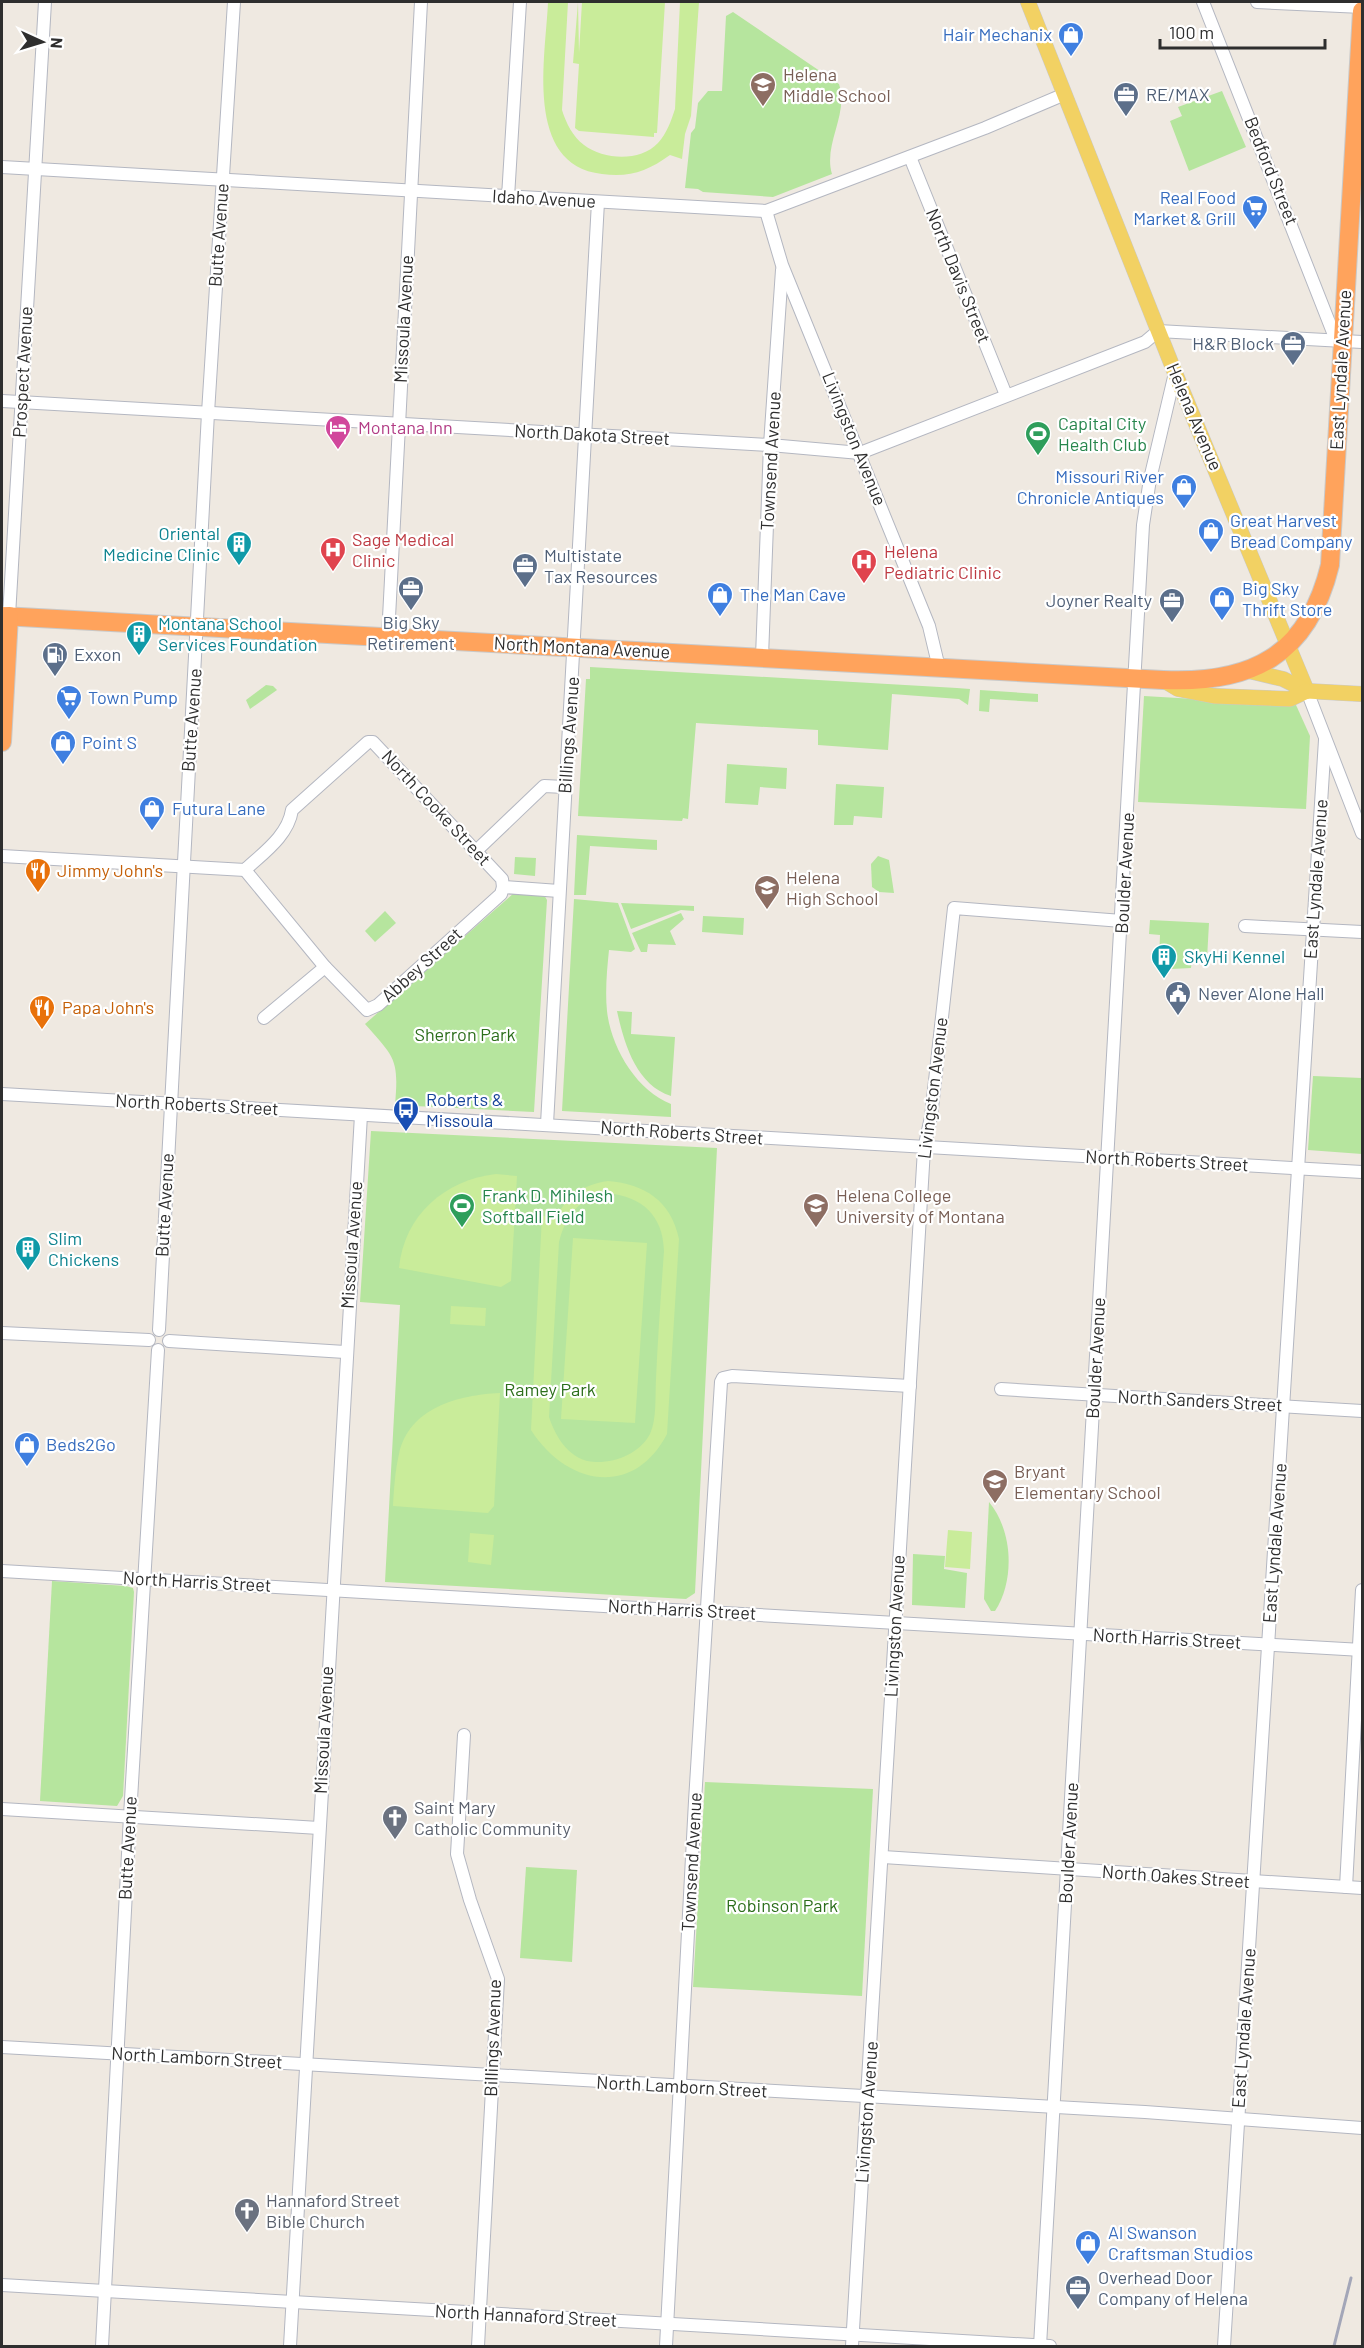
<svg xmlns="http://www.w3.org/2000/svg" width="1364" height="2348" font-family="Barlow,sans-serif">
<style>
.green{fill:#b6e59e}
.pitch{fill:#c9ec9a;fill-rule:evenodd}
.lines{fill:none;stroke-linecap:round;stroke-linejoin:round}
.minor-casing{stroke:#b4b7c1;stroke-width:14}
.major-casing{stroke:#c9c9c9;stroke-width:16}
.highway-casing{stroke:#c9c9c9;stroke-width:20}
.minor{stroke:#fff;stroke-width:12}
.major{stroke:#f2d163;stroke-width:15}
.highway{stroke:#ffa35c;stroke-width:18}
.rail{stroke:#a3a6b8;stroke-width:3}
.labels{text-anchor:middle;stroke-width:4.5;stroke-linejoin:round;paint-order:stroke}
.shop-label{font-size:18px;fill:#366cbe;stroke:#fff;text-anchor:start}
.education-label{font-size:18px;fill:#785e54;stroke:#fff;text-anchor:start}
.service-label{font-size:18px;fill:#4e5e75;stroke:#fff;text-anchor:start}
.street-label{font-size:18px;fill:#2e2e2e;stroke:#fff}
.leisure-label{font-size:18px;fill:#27864d;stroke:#fff;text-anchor:start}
.hotel-label{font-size:18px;fill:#b23c85;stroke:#fff;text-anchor:start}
.culture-label{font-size:18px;fill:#0d838f;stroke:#fff;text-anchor:start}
.health-label{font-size:18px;fill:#be3a42;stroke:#fff;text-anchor:start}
.food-label{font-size:18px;fill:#c56008;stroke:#fff;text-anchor:start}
.park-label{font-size:18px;fill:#2c6e1b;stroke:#fff}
.transit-label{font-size:18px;fill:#164399;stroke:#fff;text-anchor:start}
.worship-label{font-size:18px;fill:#5b616d;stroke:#fff;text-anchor:start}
</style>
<rect width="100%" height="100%" fill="#efe9e1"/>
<g class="green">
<path d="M733 12 839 84C849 115 823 144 832 174L773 197 703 192 698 189 685 188 691 133 695 128 698 103 708 91H722L726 16Z"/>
<path d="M1222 91 1246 147 1189 171 1170 121 1182 116 1178 107Z"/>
<path d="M590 667 957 688 970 689 968 705 959 699 892 694 888 750 818 745V730L696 723 688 819 683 818 682 821 578 816 586 679H590Z"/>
<path d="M266 685 273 686 277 690 250 709 246 700Z"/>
<path d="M980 690 1038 694V702L990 699 989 712 979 711Z"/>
<path d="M1144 696 1296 705 1310 736 1306 809 1138 802Z"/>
<path d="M727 764 787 768 786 789 760 787 758 805 725 803Z"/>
<path d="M836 784 884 787 882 818 854 816 853 825H834Z"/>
<path d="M577 835 657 840V850L590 846 586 895H574Z"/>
<path d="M878 856 889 860 894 893 879 892 872 887 871 864Z"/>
<path d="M515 857 536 858 535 876 514 874Z"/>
<path d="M514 893 544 895 547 900 534 1112 395 1105C399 1059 395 1058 365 1024Z"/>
<path d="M574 899 618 903 635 949 631 952 609 950C607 969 605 992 607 1011 611 1048 637 1091 671 1104V1117L562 1111Z"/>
<path d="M621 903 694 906V911L681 910 631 929Z"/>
<path d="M385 911 396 923 375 942 365 931Z"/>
<path d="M681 913 684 919 670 931 676 945 648 944 647 952H641L632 933Z"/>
<path d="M703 916 744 918 743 935 702 932Z"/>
<path d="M1150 920 1209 923 1207 959 1192 958 1191 968 1171 969V960L1159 959 1160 935 1149 934Z"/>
<path d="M617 1011 632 1012 631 1034 675 1037 671 1096C636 1085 624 1043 617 1011Z"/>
<path d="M1313 1076 1362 1078V1154L1308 1150Z"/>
<path d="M371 1131 717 1148 695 1593 686 1599 385 1582 400 1305 360 1302Z"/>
<path d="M989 1502C1013 1531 1015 1580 995 1611H991L984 1599Z"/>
<path d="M913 1554 945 1556 944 1569 967 1573 965 1608 912 1605Z"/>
<path d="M52 1581 126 1586 133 1588 134 1592 123 1796 117 1806 40 1801Z"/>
<path d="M705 1782 873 1789 862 1996 693 1987Z"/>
<path d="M526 1867 577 1870 572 1962 520 1958Z"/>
</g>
<g class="pitch">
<path d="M548 2H568L562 110C566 123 573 137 584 145 604 160 640 162 658 143 667 133 671 121 675 109L680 2H699L691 116 685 134 682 159 670 155C648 171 629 178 602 174 523 165 546 55 548 2Z"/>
<path d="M578 2 579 53 582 2H665L657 133H654V137L579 131 575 128 579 64 573 63Z"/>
<path d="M496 1174 517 1176 511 1281 501 1287 399 1268C404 1215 445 1180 496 1174Z"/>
<path d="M608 1181C645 1184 671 1201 679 1239L667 1434C633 1499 566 1485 531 1430L542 1216 556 1217C569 1195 582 1185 608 1181ZM608 1193C642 1197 663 1215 664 1251 661 1293 658 1336 656 1379 655 1396 657 1419 650 1434 640 1453 616 1463 595 1462 570 1461 556 1438 549 1417L559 1242C566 1215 580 1197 608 1193Z"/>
<path d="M573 1238 647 1243 635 1423 561 1419Z"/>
<path d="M451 1306 486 1308 485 1326 450 1324Z"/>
<path d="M500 1393 494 1506 488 1513 393 1506C394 1489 395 1471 399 1454 409 1408 458 1395 500 1393Z"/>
<path d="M948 1530 972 1532 970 1569 945 1567Z"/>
<path d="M470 1533 494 1535 491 1565 468 1562Z"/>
</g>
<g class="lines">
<defs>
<g id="minor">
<path d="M1203 2 1336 340"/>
<path d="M1257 2 1362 7"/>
<path d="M910 157 1006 395"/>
<path d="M2 167 766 211 985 128 1065 94"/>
<path d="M508 197 520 2"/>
<path d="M766 211 782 265 929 626 939 668"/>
<path d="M2 401 770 445 860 453 1145 342 1158 331 1362 342"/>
<path d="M9 616 45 2"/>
<path d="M388 637 421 2"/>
<path d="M762 657 770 445 782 270"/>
<path d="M1307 691 1362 833"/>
<path d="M475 852 544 786 565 787"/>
<path d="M2 856 245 870C263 853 288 836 292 810L368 742H373L502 879 503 887"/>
<path d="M245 870 325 967 367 1010 378 1005 501 894 503 887"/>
<path d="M503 887 559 891"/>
<path d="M1245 926 1362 932"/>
<path d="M264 1018 325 967"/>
<path d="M2 1094 1362 1172"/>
<path d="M547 1124 598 202"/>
<path d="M159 1330 208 413 234 2"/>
<path d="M2 1333 149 1340"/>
<path d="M169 1341 345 1352"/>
<path d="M1001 1389 1362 1411"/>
<path d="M2 1571 1362 1650"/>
<path d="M464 1735 457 1854 470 1900 498 1979 478 2346"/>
<path d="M2 1809 319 1828"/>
<path d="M883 1857 1362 1888"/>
<path d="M1346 1887 1362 1590"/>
<path d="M2 2047 1145 2112 1362 2128"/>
<path d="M2 2285 1050 2346"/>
<path d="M102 2346 130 1816 158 1350"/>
<path d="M290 2346 361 1115"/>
<path d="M666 2346 695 1801 721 1382 723 1378 732 1376 910 1386"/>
<path d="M852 2346 924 1149 931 1117 954 908 1122 921"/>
<path d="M1040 2346 1143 525 1150 479 1175 373"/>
<path d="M1224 2346 1325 740"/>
</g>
<g id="major">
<path d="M1028 2 1175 373 1307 691"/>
<path d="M1249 671 1283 679 1307 691 1362 694"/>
<path d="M1163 680 1178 689 1214 696 1290 699 1307 691"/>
</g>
<g id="highway">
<path d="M2 616 1163 680C1251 684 1308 656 1330 565L1362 11"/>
<path d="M2 742 9 616"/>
</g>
</defs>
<use href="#minor" class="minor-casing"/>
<use href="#major" class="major-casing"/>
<use href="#highway" class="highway-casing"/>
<use href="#minor" class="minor"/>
<use href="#major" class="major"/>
<use href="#highway" class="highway"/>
<path class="rail" d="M1334 2346 1351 2278"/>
</g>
<defs>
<symbol id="shop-pin" viewBox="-11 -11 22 30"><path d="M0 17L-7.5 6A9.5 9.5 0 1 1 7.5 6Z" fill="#3f7fe0" stroke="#fff"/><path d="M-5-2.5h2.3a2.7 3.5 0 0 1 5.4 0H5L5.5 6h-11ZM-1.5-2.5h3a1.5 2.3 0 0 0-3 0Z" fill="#fff"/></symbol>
<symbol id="school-pin" viewBox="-11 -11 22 30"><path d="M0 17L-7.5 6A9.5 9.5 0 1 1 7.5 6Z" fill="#8d6e63" stroke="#fff"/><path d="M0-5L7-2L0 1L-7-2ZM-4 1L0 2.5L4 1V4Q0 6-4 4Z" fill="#fff"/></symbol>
<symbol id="office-pin" viewBox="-11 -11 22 30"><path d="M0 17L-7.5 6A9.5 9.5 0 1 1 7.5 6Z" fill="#5c6f8a" stroke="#fff"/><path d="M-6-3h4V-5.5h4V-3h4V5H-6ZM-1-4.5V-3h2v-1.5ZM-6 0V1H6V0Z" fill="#fff"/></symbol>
<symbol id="supermarket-pin" viewBox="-11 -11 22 30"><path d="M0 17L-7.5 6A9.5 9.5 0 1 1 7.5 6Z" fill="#3f7fe0" stroke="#fff"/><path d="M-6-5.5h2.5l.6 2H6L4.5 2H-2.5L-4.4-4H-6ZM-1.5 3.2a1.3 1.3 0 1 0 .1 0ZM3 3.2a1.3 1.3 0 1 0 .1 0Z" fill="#fff"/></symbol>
<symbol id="hotel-pin" viewBox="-11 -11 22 30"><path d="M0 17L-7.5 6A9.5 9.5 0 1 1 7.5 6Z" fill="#d1479c" stroke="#fff"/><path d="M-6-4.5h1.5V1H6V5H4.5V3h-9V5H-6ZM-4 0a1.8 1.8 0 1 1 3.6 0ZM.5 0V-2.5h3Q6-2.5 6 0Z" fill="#fff"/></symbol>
<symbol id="stadium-pin" viewBox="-11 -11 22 30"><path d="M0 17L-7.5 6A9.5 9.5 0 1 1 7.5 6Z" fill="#2e9e5b" stroke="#fff"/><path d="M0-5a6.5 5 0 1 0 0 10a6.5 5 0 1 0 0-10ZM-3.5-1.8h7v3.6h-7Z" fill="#fff"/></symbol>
<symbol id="building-pin" viewBox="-11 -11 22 30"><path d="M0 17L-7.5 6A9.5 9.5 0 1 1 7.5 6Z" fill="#0f9aa8" stroke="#fff"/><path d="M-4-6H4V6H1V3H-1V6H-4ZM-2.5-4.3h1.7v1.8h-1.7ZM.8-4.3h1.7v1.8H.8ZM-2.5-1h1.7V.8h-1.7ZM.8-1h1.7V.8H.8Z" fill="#fff"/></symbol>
<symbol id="hospital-pin" viewBox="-11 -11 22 30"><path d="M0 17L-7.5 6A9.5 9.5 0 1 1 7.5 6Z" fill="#e0444e" stroke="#fff"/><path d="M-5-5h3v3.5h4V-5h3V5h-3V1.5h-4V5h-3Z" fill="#fff"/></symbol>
<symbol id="fuel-pin" viewBox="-11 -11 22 30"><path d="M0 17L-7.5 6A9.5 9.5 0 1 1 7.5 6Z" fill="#5c6f8a" stroke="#fff"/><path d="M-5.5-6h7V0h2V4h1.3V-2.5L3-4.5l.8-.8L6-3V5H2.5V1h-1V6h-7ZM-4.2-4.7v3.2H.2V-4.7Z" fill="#fff"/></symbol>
<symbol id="restaurant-pin" viewBox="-11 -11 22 30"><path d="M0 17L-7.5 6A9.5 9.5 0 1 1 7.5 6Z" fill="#e8710a" stroke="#fff"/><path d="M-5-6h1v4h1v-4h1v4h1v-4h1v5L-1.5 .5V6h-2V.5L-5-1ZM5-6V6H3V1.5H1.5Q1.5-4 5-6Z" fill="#fff"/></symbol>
<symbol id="civic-pin" viewBox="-11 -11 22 30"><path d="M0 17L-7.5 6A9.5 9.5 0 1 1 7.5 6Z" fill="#5c6f8a" stroke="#fff"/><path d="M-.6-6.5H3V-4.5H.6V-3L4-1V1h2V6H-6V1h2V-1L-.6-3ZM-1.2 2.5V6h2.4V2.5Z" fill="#fff"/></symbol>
<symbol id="bus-pin" viewBox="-11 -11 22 30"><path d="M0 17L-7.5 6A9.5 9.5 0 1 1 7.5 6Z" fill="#1a4fb4" stroke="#fff"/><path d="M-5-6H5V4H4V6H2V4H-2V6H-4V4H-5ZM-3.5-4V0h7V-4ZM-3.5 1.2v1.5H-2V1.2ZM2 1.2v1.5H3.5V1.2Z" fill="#fff"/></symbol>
<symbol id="university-pin" viewBox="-11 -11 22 30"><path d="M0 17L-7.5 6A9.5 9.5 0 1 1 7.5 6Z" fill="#8d6e63" stroke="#fff"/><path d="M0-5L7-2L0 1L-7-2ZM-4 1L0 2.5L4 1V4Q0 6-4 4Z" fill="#fff"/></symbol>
<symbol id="church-pin" viewBox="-11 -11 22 30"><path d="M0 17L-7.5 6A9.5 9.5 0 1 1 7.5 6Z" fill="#6b7280" stroke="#fff"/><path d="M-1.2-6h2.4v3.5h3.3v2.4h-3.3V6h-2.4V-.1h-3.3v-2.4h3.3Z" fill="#fff"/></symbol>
</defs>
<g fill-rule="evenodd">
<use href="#shop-pin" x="1056" y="20" width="30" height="40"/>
<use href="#school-pin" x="748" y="70" width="30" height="40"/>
<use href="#office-pin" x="1111" y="80" width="30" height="40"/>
<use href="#supermarket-pin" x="1240" y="193" width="30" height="40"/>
<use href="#office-pin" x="1278" y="329" width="30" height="40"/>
<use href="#hotel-pin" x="323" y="413" width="30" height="40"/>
<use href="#stadium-pin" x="1023" y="419" width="30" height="40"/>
<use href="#shop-pin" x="1169" y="472" width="30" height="40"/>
<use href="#shop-pin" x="1196" y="516" width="30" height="40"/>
<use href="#building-pin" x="224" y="529" width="30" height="40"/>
<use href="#hospital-pin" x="318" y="535" width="30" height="40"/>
<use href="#hospital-pin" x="849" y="547" width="30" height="40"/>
<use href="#office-pin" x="510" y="551" width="30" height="40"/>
<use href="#office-pin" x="396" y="574" width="30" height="40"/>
<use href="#shop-pin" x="705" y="580" width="30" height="40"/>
<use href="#shop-pin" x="1207" y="584" width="30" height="40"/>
<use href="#office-pin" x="1157" y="586" width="30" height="40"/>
<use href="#building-pin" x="124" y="619" width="30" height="40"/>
<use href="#fuel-pin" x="40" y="640" width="30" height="40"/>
<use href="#supermarket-pin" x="54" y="683" width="30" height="40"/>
<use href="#shop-pin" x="48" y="728" width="30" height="40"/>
<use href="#shop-pin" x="137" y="794" width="30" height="40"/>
<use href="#restaurant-pin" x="23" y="856" width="30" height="40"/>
<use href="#school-pin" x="752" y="873" width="30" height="40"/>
<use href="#building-pin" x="1149" y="942" width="30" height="40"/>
<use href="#civic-pin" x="1163" y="979" width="30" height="40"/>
<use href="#restaurant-pin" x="27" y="993" width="30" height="40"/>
<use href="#bus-pin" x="391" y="1095" width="30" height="40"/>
<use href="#stadium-pin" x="447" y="1191" width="30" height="40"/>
<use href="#university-pin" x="801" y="1191" width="30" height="40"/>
<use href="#building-pin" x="13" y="1234" width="30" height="40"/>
<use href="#shop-pin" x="12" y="1430" width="30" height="40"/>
<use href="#school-pin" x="980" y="1467" width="30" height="40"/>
<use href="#church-pin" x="380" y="1803" width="30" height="40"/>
<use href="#church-pin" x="232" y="2196" width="30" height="40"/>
<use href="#shop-pin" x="1073" y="2228" width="30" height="40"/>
<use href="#office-pin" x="1063" y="2273" width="30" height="40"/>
</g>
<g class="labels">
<g class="shop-label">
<text x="1052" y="41" text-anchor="end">Hair Mechanix</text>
<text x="1236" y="204" text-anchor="end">Real Food<tspan x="1236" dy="21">Market &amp; Grill</tspan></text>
<text x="1164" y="483" text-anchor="end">Missouri River<tspan x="1164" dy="21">Chronicle Antiques</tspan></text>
<text x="1230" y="527">Great Harvest<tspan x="1230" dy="21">Bread Company</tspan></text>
<text x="1242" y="595">Big Sky<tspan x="1242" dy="21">Thrift Store</tspan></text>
<text x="740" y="601">The Man Cave</text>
<text x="88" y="704">Town Pump</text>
<text x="82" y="749">Point S</text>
<text x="172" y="815">Futura Lane</text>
<text x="46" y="1451">Beds2Go</text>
<text x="1108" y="2239">Al Swanson<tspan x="1108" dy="21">Craftsman Studios</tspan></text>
</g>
<g class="education-label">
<text x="783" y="81">Helena<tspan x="783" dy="21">Middle School</tspan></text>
<text x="786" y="884">Helena<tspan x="786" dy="21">High School</tspan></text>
<text x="836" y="1202">Helena College<tspan x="836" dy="21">University of Montana</tspan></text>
<text x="1014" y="1478">Bryant<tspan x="1014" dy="21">Elementary School</tspan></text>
</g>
<g class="service-label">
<text x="1146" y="101">RE/MAX</text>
<text x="1274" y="350" text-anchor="end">H&amp;R Block</text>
<text x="544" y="562">Multistate<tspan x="544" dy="21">Tax Resources</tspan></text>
<text x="1152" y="607" text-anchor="end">Joyner Realty</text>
<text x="411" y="629" text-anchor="middle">Big Sky<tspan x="411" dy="21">Retirement</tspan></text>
<text x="74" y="661">Exxon</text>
<text x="1198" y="1000">Never Alone Hall</text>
<text x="1098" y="2284">Overhead Door<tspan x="1098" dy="21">Company of Helena</tspan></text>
</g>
<g class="street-label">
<text transform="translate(1271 171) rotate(68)" y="6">Bedford Street</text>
<text transform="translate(544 199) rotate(3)" y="6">Idaho Avenue</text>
<text transform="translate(219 235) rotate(-86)" y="6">Butte Avenue</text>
<text transform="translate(958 276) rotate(68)" y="6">North Davis Street</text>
<text transform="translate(404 319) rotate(-87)" y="6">Missoula Avenue</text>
<text transform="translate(1341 370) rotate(-87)" y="6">East Lyndale Avenue</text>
<text transform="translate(23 372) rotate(-87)" y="6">Prospect Avenue</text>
<text transform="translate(1194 417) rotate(67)" y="6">Helena Avenue</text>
<text transform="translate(592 435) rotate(3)" y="6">North Dakota Street</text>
<text transform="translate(854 439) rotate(68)" y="6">Livingston Avenue</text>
<text transform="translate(771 461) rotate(-87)" y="6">Townsend Avenue</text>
<text transform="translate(582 648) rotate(3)" y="6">North Montana Avenue</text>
<text transform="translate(192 720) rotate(-86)" y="6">Butte Avenue</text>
<text transform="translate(569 735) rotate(-86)" y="6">Billings Avenue</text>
<text transform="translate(436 808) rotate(47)" y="6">North Cooke Street</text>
<text transform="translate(1125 873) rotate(-87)" y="6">Boulder Avenue</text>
<text transform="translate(1316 879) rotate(-86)" y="6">East Lyndale Avenue</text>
<text transform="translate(422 965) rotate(-42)" y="6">Abbey Street</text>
<text transform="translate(933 1088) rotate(-83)" y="6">Livingston Avenue</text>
<text transform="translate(197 1105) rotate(3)" y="6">North Roberts Street</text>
<text transform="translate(682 1133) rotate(4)" y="6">North Roberts Street</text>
<text transform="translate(1167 1161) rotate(3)" y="6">North Roberts Street</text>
<text transform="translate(165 1205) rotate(-87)" y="6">Butte Avenue</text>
<text transform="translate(352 1245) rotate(-86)" y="6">Missoula Avenue</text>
<text transform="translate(1096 1358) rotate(-87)" y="6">Boulder Avenue</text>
<text transform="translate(1200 1401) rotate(3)" y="6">North Sanders Street</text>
<text transform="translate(1275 1543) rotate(-86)" y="6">East Lyndale Avenue</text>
<text transform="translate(197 1582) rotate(3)" y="6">North Harris Street</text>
<text transform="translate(682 1610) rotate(3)" y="6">North Harris Street</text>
<text transform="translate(895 1626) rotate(-87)" y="6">Livingston Avenue</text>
<text transform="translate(1167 1639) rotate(3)" y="6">North Harris Street</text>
<text transform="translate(324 1730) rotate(-87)" y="6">Missoula Avenue</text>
<text transform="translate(1069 1843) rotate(-87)" y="6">Boulder Avenue</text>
<text transform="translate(128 1848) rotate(-87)" y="6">Butte Avenue</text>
<text transform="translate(692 1862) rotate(-87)" y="6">Townsend Avenue</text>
<text transform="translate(1176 1877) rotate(4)" y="6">North Oakes Street</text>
<text transform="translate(1244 2028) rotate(-86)" y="6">East Lyndale Avenue</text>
<text transform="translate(493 2038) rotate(-88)" y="6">Billings Avenue</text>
<text transform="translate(197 2058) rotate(3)" y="6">North Lamborn Street</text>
<text transform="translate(682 2087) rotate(3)" y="6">North Lamborn Street</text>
<text transform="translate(867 2112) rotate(-86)" y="6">Livingston Avenue</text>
<text transform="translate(526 2316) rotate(3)" y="6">North Hannaford Street</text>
</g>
<g class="leisure-label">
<text x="1058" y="430">Capital City<tspan x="1058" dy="21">Health Club</tspan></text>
<text x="482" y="1202">Frank D. Mihilesh<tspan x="482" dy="21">Softball Field</tspan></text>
</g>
<g class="hotel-label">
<text x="358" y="434">Montana Inn</text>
</g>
<g class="culture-label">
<text x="220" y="540" text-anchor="end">Oriental<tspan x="220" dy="21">Medicine Clinic</tspan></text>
<text x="158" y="630">Montana School<tspan x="158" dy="21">Services Foundation</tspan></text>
<text x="1184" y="963">SkyHi Kennel</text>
<text x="48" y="1245">Slim<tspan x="48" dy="21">Chickens</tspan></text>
</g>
<g class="health-label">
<text x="352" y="546">Sage Medical<tspan x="352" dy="21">Clinic</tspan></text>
<text x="884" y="558">Helena<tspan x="884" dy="21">Pediatric Clinic</tspan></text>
</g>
<g class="food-label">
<text x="57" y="877">Jimmy John's</text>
<text x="62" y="1014">Papa John's</text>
</g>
<g class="park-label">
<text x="465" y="1041">Sherron Park</text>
<text x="550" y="1396">Ramey Park</text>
<text x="782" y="1912">Robinson Park</text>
</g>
<g class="transit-label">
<text x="426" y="1106">Roberts &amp;<tspan x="426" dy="21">Missoula</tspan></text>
</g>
<g class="worship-label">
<text x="414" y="1814">Saint Mary<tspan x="414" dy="21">Catholic Community</tspan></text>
<text x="266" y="2207">Hannaford Street<tspan x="266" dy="21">Bible Church</tspan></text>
</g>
</g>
<rect width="1364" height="2348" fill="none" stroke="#2e2e2e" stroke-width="6"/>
<g transform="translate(42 42) rotate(94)" stroke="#ffffff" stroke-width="4.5" paint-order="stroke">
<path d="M0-4.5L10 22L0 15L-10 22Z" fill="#2e2e2e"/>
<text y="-9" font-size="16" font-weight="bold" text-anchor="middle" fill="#2e2e2e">N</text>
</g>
<path d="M1160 39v9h165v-9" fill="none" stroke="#2e2e2e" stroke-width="3"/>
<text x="1169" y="39" font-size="18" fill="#2e2e2e" stroke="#ffffff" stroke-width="4.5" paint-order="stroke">100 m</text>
</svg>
